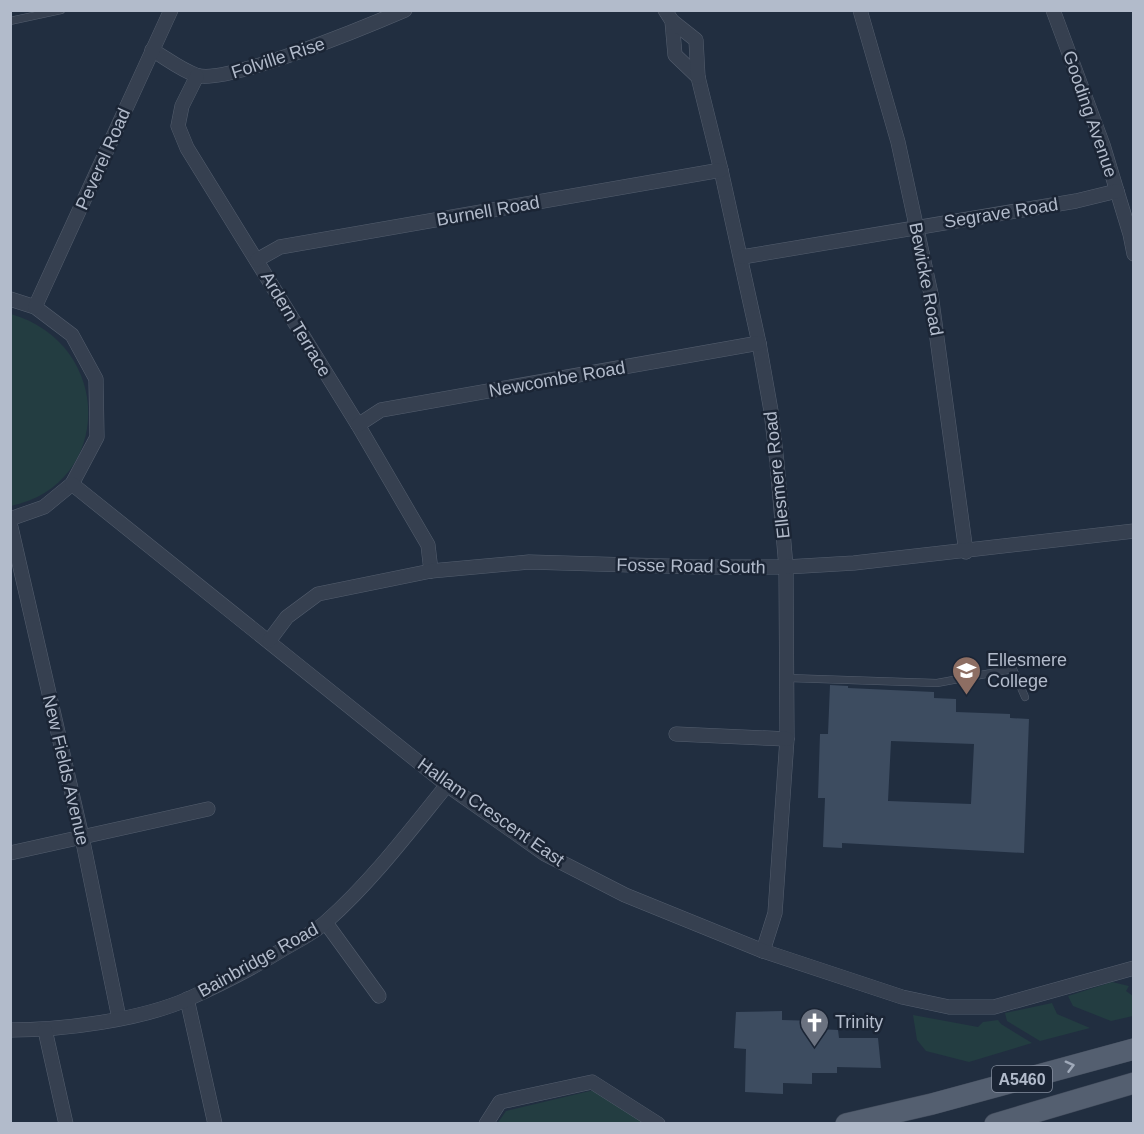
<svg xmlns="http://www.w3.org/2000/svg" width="1144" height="1134" font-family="Helvetica,sans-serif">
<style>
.green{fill:#233d41}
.building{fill:#3d4c60;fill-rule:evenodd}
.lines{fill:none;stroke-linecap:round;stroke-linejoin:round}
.lane-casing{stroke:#545e6e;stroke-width:8}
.street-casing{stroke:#545e6e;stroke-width:15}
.primary-casing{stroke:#3f4959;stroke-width:22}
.lane{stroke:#364050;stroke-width:7}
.street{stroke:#364050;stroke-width:14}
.primary{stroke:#545f70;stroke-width:21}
.oneway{stroke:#9fa9b9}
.labels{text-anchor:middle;stroke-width:5;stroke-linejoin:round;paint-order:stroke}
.shield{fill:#1b2535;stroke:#858e9e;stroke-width:1.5}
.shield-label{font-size:16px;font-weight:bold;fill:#b2bbcb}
.street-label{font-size:18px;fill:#b2bbcb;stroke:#1b2535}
.poi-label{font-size:18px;fill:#b2bbcb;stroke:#1b2535;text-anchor:start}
</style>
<rect width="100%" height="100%" fill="#212e40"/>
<g class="green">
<path d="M11 314C114 344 114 484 11 506Z"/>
<path d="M1112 982 1129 986 1126 991 1133 996V1016L1111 1021 1073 1006 1068 996Z"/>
<path d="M1052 1003 1057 1014 1090 1028 1040 1041 1007 1021 1005 1013Z"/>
<path d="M913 1015 978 1027 983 1022 998 1020 1001 1024 1032 1043 969 1062 926 1051 917 1040Z"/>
<path d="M594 1090 647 1124H497L506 1111Z"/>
</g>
<g class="building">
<path d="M830 685 848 686V688L934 692V698L956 699V712L1010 714V718L1029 719 1024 853 842 843V848L823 847 825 798H818L820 734H828ZM891 741 974 744 971 804 888 801Z"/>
<path d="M782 1011V1020L818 1021 817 1029 838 1030 839 1038H878L881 1068 837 1067V1073H812V1084L783 1083V1094L745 1092 746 1049 734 1048 736 1012Z"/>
</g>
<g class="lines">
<defs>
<g id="lane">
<path d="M10 21 61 10"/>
<path d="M788 678 937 683 1013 669 1025 697"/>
</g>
<g id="street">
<path d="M665 10 672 21 675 55 698 77 721 170 759 343 771 411 777 463 786 567 787 739 775 913 763 951"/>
<path d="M860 10 898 142 931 294 966 552"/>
<path d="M1053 10 1103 145 1130 234 1134 254"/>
<path d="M672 21 696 40 698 77"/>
<path d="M152 50C166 58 181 70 196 75 224 86 370 25 405 10"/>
<path d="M197 76 182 106 178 126 187 148 358 425 428 545 431 571"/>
<path d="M742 257 1076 201 1117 191"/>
<path d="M257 260 280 247 721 170"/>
<path d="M10 299 35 307 72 335 96 379 97 437 72 484 44 507 10 519"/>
<path d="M35 307 171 10"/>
<path d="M358 425 381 410 759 343"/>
<path d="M72 484 447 785 545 854 625 895 763 951 902 997 949 1007H994L1134 968"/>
<path d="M10 523 82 837 119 1018"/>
<path d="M269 641 287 617 318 594 431 571 529 562 699 567H786L854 563 1134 531"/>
<path d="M676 734 787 739"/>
<path d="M10 853 208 809"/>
<path d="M326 923 379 996"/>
<path d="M187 999 215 1124"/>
<path d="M10 1030C64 1030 140 1020 188 999 221 984 255 967 285 948 299 940 315 932 327 921 372 881 409 832 447 785"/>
<path d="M45 1030 66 1124"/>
<path d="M486 1124 500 1102 592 1082 658 1124"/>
</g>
<g id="primary">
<path d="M846 1124 932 1104 1134 1049"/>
<path d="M995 1124 1134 1083"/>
</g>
</defs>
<use href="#lane" class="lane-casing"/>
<use href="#street" class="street-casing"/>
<use href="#primary" class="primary-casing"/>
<use href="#lane" class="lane"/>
<use href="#street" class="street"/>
<use href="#primary" class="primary"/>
</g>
<defs><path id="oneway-chevron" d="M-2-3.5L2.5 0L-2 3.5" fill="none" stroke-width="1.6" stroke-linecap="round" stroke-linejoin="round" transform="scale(1.5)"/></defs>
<use class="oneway" href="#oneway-chevron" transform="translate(1070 1066) rotate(-15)"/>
<defs>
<symbol id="school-pin" viewBox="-11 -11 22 30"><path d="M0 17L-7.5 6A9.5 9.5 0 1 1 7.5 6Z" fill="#8d6e63" stroke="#1b2535"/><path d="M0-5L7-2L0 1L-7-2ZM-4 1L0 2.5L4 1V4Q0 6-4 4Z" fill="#fff"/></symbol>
<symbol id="church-pin" viewBox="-11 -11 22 30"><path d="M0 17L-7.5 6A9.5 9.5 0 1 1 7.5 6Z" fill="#6b7280" stroke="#1b2535"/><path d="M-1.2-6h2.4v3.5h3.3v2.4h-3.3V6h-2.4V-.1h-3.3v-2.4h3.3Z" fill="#fff"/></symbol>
</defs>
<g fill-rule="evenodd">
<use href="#school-pin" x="950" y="654" width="33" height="45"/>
<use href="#church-pin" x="798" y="1006" width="33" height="45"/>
</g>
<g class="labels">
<rect class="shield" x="992" y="1066" width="60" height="26" rx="4.5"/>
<g class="shield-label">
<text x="1022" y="1085">A5460</text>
</g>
<g class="street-label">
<text transform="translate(278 58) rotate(-18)" y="6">Folville Rise</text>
<text transform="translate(1090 114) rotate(71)" y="6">Gooding Avenue</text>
<text transform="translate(103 159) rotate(-66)" y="6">Peverel Road</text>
<text transform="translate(488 211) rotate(-10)" y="6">Burnell Road</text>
<text transform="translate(1001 213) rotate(-9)" y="6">Segrave Road</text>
<text transform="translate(926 279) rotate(79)" y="6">Bewicke Road</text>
<text transform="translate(296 324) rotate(59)" y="6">Ardern Terrace</text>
<text transform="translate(557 379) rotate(-10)" y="6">Newcombe Road</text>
<text transform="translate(777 475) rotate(-96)" y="6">Ellesmere Road</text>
<text transform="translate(691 566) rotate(1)" y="6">Fosse Road South</text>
<text transform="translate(66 770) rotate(77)" y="6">New Fields Avenue</text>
<text transform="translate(491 812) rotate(35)" y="6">Hallam Crescent East</text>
<text transform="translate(258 960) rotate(-29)" y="6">Bainbridge Road</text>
</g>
<g class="poi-label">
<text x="987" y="666">Ellesmere<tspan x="987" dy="21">College</tspan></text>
<text x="835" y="1028">Trinity</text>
</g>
</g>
<rect width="1144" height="1134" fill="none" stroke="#b2bbcb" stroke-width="24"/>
</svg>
